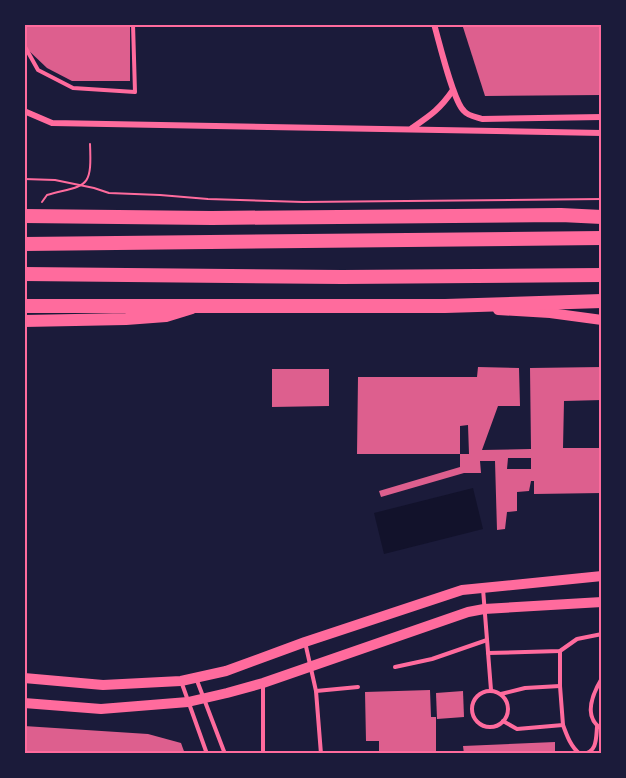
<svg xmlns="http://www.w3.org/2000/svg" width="626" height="778" font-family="Inter,sans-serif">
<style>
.water{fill:#12122b}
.building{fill:#dd5f8e;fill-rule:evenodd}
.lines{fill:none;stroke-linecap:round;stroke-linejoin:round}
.path{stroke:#ff6b9d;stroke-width:2}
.service{stroke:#ff6b9d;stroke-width:4}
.minor{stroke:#ff6b9d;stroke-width:6}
.tertiary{stroke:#ff6b9d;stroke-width:10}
.secondary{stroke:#ff6b9d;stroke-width:12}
.primary{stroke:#ff6b9d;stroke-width:14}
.neatline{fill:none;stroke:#ff6b9d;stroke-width:2}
</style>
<rect width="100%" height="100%" fill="#1b1b3a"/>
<path class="water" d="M473 488 483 529 384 554 374 513Z"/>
<g class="building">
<path d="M24 24H130V81H72L47 68 26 48 24 43Z"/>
<path d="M462 24H602V95L485 96Z"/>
<path d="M478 367 519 368 520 406H498L482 450 531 449 530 368 602 367V400L564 401 563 448H602V493L534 494V481H531L529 491 517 492V511L507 512 505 529 497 530 495 461H480L481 473H464L381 497 379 491 460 467V454H357L358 377H477ZM468 425 469 454H460V426ZM508 458H531V469H507Z"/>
<path d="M272 369H329V406L272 407Z"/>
<path d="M430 690 431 717H436V754H379V741H366L365 692Z"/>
<path d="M463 691 464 717 437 719 436 693Z"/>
<path d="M24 726 148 734 181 743 185 754H24Z"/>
<path d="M555 742V754H464L463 746Z"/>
</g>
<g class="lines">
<g class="path">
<path d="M24 179 55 180 94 188 109 193 160 195 208 199 303 202 602 199"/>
<path d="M42 202 47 195C87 184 92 190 90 144"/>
</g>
<g class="service">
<path d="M24 45 38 70 73 88 135 92 133 24"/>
<path d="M483 589 491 690"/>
<path d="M305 642 316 691 321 754"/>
<path d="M488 653 560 651 577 639 602 634"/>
<path d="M395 667 432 659 487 640"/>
<path d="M196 678 225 754"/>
<path d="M602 678C593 693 582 717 602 729"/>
<path d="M181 681 207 754"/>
<path d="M263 686V754"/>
<circle cx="490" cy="709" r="18"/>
<path d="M316 691 358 687"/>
<path d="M501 694 525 688 560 686"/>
<path d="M503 721 517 729 563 725 560 686V651"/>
<path d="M563 725C567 736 571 747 580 754"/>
<path d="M583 754C597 752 596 739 597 727"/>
</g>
<g class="minor">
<path d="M434 24C439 41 453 101 464 111 468 116 476 117 482 119L602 117"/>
<path d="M24 111 52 123 602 133"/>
<path d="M412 128C431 115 440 109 453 90"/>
</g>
<g class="tertiary">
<path d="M498 310 550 313 602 320"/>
<path d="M24 678 103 685 181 681 226 671 305 642 462 590 602 576"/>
<path d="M24 703 101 709 188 702 227 693 263 683 468 612 484 609 602 602"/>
</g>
<path class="secondary" d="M24 321 126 319 166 316 192 308"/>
<g class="primary">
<path d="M24 216 212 218 561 215 602 217"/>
<path d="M24 244 602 238"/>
<path d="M24 274 342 277 602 275"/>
<path d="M24 306H445L602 301"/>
</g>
</g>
<rect width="626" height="778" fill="none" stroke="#1b1b3a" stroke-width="51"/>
<rect x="26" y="26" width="574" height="726" class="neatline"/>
</svg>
